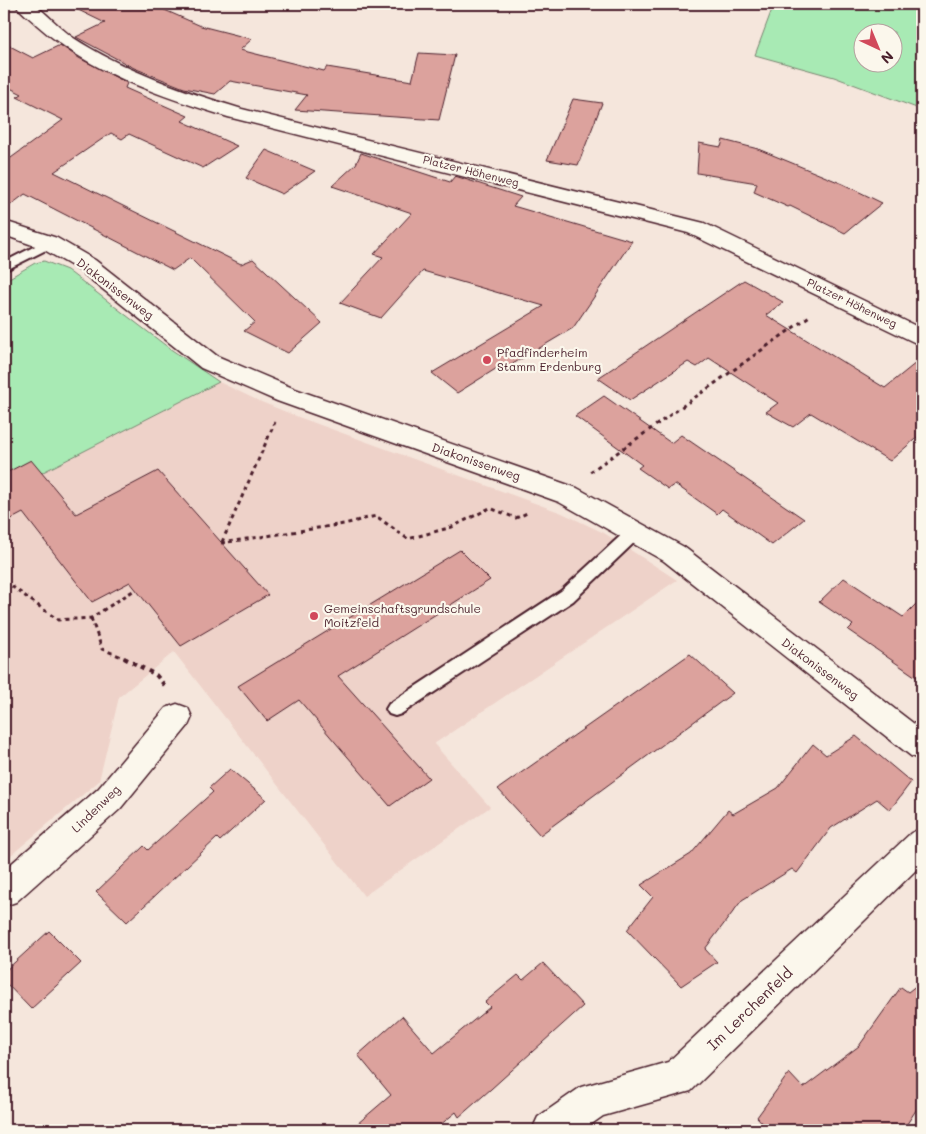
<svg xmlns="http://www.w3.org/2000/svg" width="926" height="1134" font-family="Mali,sans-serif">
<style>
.built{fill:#eed2c9}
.green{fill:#a8eab4;stroke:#798470;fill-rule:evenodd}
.building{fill:#dca29d;stroke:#4a1f2b}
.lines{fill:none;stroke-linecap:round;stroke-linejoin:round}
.service-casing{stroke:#4a1f2b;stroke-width:4}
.minor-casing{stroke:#4a1f2b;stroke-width:3}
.path-far1{stroke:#4a1f2b;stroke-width:3;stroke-dasharray:4 4;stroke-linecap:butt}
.path{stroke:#4a1f2b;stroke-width:4;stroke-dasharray:4.5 4.5;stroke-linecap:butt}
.service{fill:#fbf7ec;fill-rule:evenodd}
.minor{fill:#fbf7ec;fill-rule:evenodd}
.poi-dot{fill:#d1495b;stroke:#fbf7ec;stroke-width:2}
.labels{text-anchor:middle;stroke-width:4.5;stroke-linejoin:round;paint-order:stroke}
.far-street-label{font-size:11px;fill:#4a1f2b;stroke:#fbf7ec}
.street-label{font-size:12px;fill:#4a1f2b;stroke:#fbf7ec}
.poi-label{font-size:12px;fill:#4a1f2b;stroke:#fbf7ec;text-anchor:start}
.near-street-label{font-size:15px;fill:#4a1f2b;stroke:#fbf7ec}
</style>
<rect width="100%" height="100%" fill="#f5e6dc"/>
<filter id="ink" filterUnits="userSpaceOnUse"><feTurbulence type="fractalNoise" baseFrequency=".02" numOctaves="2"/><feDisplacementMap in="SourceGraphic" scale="10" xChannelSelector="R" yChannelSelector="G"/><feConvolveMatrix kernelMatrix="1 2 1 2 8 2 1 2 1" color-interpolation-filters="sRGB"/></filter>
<g filter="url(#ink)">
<path class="built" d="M219 382 259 401 301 418 562 513 604 533 677 580 434 744 490 807 364 896 174 652 119 697 99 781 4 861V485L8 490Z"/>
<g class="green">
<path d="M774 4H922V110L834 77 755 55ZM864 32H894V62H864Z"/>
<path d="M44 261 67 270 169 348 219 382 8 490 4 485V281L35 263Z"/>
</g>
<g class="building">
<path d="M66 4H151L201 26 252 39 240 50 324 71 327 67 412 81 419 53 455 55 439 120 295 110 307 95 230 81 215 94 184 88 134 68 76 37 105 23Z"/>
<path d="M4 43 33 58 60 45 79 58 127 83 125 88 188 116 182 121 237 146 203 168 129 134 122 139 111 133 54 172 241 264 253 259 322 323 288 353 244 331 255 322 190 258 173 270 25 194 4 210V163L63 120 17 97 22 94 4 85Z"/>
<path d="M573 99 602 103 578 165 547 160Z"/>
<path d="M723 140 758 149 843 184 882 203 845 233 790 206 788 207 754 192 757 183 697 173 699 143 721 147Z"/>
<path d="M266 150 315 171 282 194 246 178Z"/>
<path d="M361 153 450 182 455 176 521 197 513 206 632 241 573 328 506 368 502 365 457 393 432 373 544 306 423 271 381 318 340 303 383 257 374 254 412 213 332 186 356 164Z"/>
<path d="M744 280 783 302 766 315 885 388 922 358V433L890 461 811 413 793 427 766 412 778 403 709 358 697 367 688 362 630 400 598 378Z"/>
<path d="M604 396 671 443 681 435 804 519 772 545 722 509 717 514 675 484 668 489 638 468 642 465 575 416Z"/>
<path d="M31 460 76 514 158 471 268 595 181 646 130 582 92 602 23 513 4 523V474Z"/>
<path d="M460 550 490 580 338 676 429 778 390 806 299 700 267 721 238 686Z"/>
<path d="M844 578 903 617 922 598V681L848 630 853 625 819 602Z"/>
<path d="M690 654 733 693 540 835 498 789Z"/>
<path d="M856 736 911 782 890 810 877 799 831 828 797 873 792 869 742 900 705 949 717 962 681 986 627 930 653 897 641 885 691 854 728 810 733 814 778 788 813 744 826 755Z"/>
<path d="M230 769 266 799 220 841 217 838 127 922 96 892 144 846 148 850 213 792 209 788Z"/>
<path d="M49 931 81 963 31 1009 4 981V972Z"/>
<path d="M543 963 583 1006 491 1089 459 1117 456 1112 434 1130H350L391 1095 358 1055 402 1016 434 1053 490 1007 485 1002 518 975 523 980Z"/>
<path d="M922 981V1101L903 1130H769L757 1117 789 1073 803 1088 859 1046 901 987 908 992Z"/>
</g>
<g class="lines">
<defs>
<g id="service">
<path d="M49 239 54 240 55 243 54 246 4 271V262Z"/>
<path d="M635 526 641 528 643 532 641 536 573 601 401 714 395 716 389 714 386 709 389 704 561 591 629 528Z"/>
</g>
<g id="minor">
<path d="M15 4H34C47 14 59 27 72 37 124 71 183 91 242 109L704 223 922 329V346L688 233 228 117C160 96 91 73 37 25 30 18 21 12 15 4Z"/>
<path d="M4 221 57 238 95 260 217 356 295 389 577 488 684 547 922 730V760L911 756 664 561 559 502 277 401 201 368 79 270 41 248 4 235Z"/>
<path d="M177 704 188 708 192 717 188 726 120 809 16 902 4 906V870L98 789 166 708Z"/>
<path d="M922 828V864L691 1091 603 1116 583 1130H532L538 1117 581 1087 668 1062 911 833Z"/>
</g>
</defs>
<use href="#service" class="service-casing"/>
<use href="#minor" class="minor-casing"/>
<g class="path-far1">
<path d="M590 472 811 315"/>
<path d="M222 542 275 422"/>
<path d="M221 543 344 524 376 516 408 539 452 527 490 508 516 518 527 513"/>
<path d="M4 584 10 585 58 620 91 618 136 589"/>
<path d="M91 618 102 649 127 659"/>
</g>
<path class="path" d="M124 658 156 675 166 687"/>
<use href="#service" class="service"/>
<use href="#minor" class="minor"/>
</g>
</g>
<g class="poi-dot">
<circle cx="487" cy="360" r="5"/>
<circle cx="314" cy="616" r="5"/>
</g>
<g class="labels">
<g class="far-street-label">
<text transform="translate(471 171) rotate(14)" y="4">Platzer Höhenweg</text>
<text transform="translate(852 303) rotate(26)" y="4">Platzer Höhenweg</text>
</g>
<g class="street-label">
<text transform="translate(115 289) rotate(37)" y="4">Diakonissenweg</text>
<text transform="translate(476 462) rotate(19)" y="4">Diakonissenweg</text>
<text transform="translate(820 669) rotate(37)" y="4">Diakonissenweg</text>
<text transform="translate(96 809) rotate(-44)" y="4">Lindenweg</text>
</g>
<g class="poi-label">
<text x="497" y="357">Pfadfinderheim<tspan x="497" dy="14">Stamm Erdenburg</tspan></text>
<text x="324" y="613">Gemeinschaftsgrundschule<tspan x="324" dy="14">Moitzfeld</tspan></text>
</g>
<g class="near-street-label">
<text transform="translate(750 1009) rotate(-44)" y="5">Im Lerchenfeld</text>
</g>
</g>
<rect width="926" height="1134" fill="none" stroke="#fbf7ec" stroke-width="20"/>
<rect x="10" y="10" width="906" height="1114" fill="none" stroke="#4a1f2b" stroke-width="2" filter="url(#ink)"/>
<g transform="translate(878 48) rotate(136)"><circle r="24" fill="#fbf7ec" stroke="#b4a19f"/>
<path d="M0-4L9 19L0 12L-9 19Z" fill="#d1495b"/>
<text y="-8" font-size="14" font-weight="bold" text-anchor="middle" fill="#4a1f2b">N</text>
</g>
</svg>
